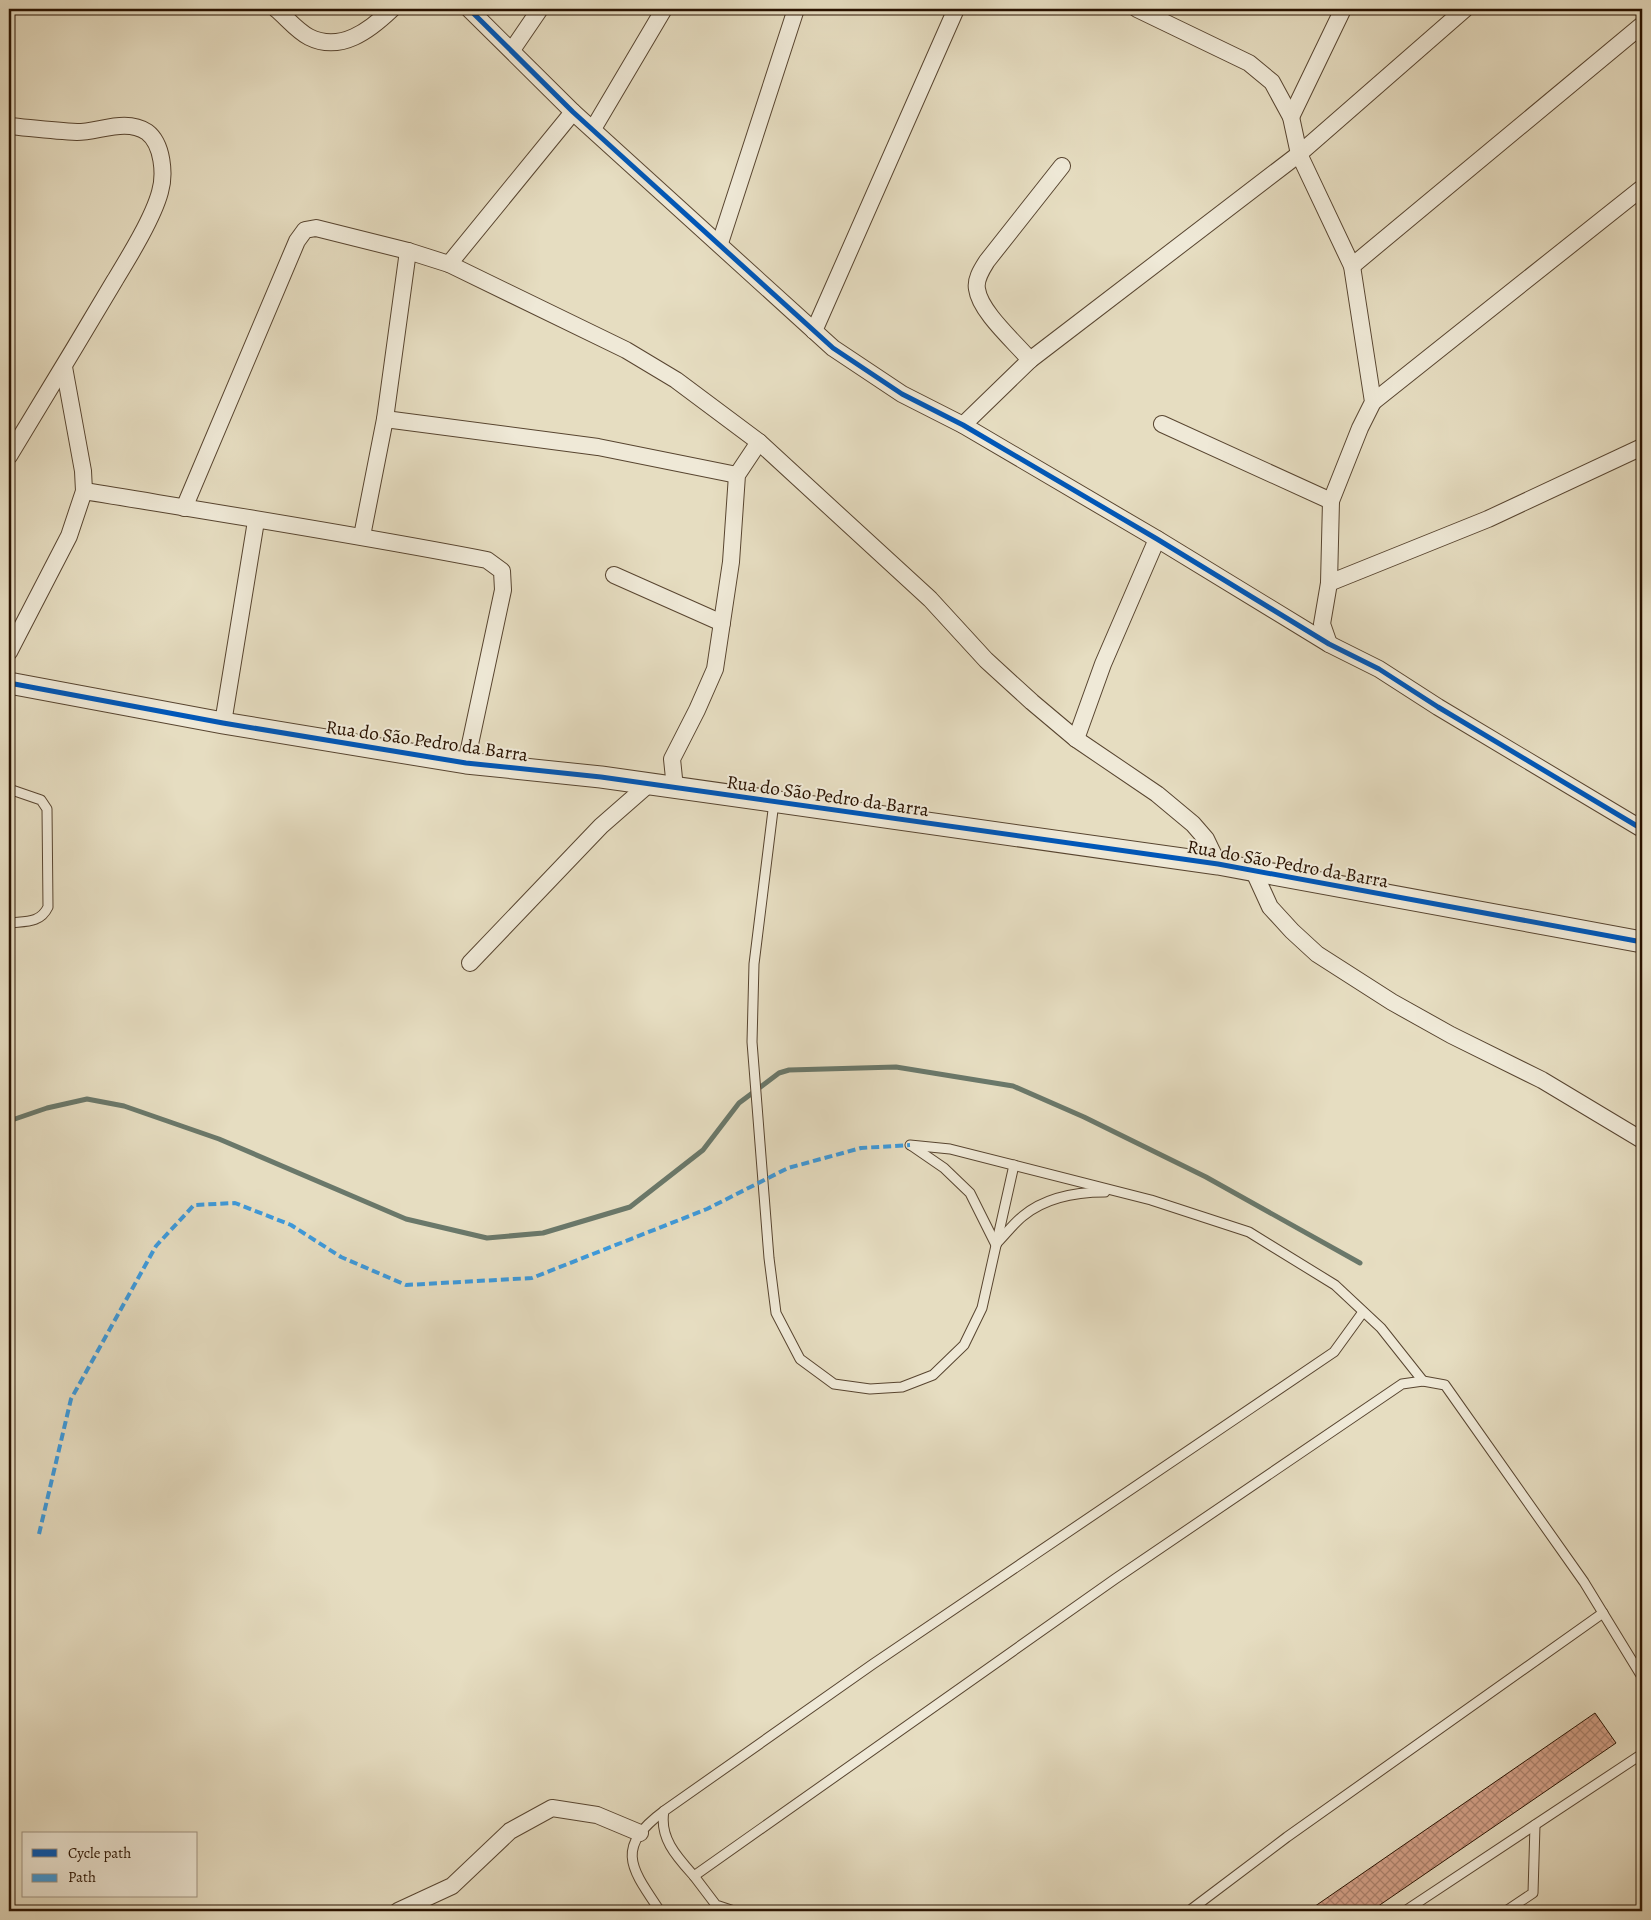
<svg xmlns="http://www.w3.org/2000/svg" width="1651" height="1920" font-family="Alegreya,serif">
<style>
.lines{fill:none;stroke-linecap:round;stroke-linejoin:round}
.stream{stroke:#6a786a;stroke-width:5}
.building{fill:url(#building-cross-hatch);stroke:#291200}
.service-casing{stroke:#584530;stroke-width:11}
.minor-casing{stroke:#584530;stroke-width:18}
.tertiary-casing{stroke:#584530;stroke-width:23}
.service{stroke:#efe9d7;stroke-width:9}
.minor{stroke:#efe9d7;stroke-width:16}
.tertiary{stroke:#efe9d7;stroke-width:21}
.quiet{stroke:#3d9adc;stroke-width:4;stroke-dasharray:8 4;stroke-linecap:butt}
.cycleway-casing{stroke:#efe9d7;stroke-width:8}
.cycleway{stroke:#0057b8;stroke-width:5}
.labels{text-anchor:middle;stroke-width:4;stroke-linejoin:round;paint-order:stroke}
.street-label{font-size:19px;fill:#291200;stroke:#efe9d7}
</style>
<defs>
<pattern id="building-cross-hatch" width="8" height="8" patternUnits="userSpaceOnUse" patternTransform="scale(1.25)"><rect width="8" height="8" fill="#d4a189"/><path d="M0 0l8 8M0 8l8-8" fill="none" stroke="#ac826e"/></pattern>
</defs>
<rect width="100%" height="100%" fill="#e6ddc1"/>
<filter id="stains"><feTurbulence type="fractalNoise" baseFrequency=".004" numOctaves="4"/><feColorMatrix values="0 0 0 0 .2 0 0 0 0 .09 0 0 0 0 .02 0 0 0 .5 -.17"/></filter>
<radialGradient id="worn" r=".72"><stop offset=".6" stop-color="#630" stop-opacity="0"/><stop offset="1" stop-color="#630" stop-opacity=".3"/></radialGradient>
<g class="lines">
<path class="stream" d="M9 1121 47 1108 87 1099 124 1106 219 1139 406 1219 487 1238 543 1233 630 1207 703 1150 739 1103 779 1073 789 1070 896 1067 1013 1086 1084 1117 1206 1177 1360 1263"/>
</g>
<path class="building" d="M1595 1713 1616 1743 1371 1911H1308Z"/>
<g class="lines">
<defs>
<g id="service">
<path d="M9 789 41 800 47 809 48 907C40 924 24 921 9 923"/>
<path d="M774 802 754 964 752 1042 769 1258 776 1313 800 1359 834 1384 870 1389 902 1387 933 1375 964 1345 982 1308 1014 1165"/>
<path d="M910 1145 950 1149 1151 1200 1249 1232 1335 1285 1381 1328 1423 1381"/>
<path d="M912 1146 944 1168 970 1193 996 1245"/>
<path d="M996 1244C1005 1235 1013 1224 1023 1216 1046 1197 1077 1192 1105 1192"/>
<path d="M1363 1312 1334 1352 873 1664 664 1811C659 1838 677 1857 694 1876L1115 1579 1402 1384 1423 1381 1445 1385 1584 1582 1642 1677"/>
<path d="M694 1876 716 1905 734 1911"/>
<path d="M660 1911C631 1868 614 1848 664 1811"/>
<path d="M1189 1911 1287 1837 1603 1613"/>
<path d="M1405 1911 1642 1754"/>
<path d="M1506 1911 1533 1893 1535 1825"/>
</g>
<g id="minor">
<path d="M276 9C286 17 297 31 309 37 341 53 370 30 392 9"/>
<path d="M469 9 573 112 833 348 902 394 963 425 1157 539 1329 644 1379 669 1438 707 1642 829"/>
<path d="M1137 9 1249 63 1272 82 1291 117 1299 154 1352 266 1373 402 1360 428 1331 501 1329 583 1322 624 1329 644"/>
<path d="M512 50 540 9"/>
<path d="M1291 117 1343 9"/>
<path d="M9 126C31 128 54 131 77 132 99 132 126 118 147 132 163 144 165 175 160 192 153 218 129 257 115 280 80 339 45 397 9 456"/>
<path d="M593 129 664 9"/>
<path d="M720 243 796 9"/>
<path d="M449 264 573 112"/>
<path d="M1352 266 1642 25"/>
<path d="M814 331 956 9"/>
<path d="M1030 360C1015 342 980 312 977 289 975 279 982 269 987 261L1062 166"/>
<path d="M1373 402 1642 188"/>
<path d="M385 419 598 447 737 475"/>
<path d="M1162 424 1331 501"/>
<path d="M963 425 1030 360 1299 154 1465 9"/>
<path d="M84 491C218 513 353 534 487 560L502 571 503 590 466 763"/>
<path d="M184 508 297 241 305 230 316 228 408 251 449 264 626 350 676 380 759 442 930 599 986 660 1032 702 1076 739 1157 794 1193 824 1206 839 1218 864"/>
<path d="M362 536 385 419 408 251"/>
<path d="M614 575 722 623"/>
<path d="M1329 583 1488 519 1642 447"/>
<path d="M9 652 69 536 84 491 83 471 64 367"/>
<path d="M223 723 256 521"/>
<path d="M1076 739 1103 664 1157 539"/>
<path d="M675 788 672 759 697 710 715 669 731 562 737 475 759 442"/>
<path d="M1254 872 1270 907 1292 931 1317 954 1392 1002 1451 1035 1542 1080 1642 1140"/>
<path d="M470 963 601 826 649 784"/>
<path d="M398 1911 452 1886 510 1831 552 1808 597 1815 640 1833"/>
</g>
<path id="tertiary" d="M9 683 223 723 466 763 601 777 1218 864 1642 942"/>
</defs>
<use href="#service" class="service-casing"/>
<use href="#minor" class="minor-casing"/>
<use href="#tertiary" class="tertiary-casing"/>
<use href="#service" class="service"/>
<use href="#minor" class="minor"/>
<use href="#tertiary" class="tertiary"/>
<path class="quiet" d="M39 1534 71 1399 156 1246 194 1205 235 1203 291 1225 341 1257 406 1285 532 1278 707 1209 788 1168 861 1148 910 1145"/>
<defs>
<g id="cycleway">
<path d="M469 9 573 112 833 348 902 394 963 425 1157 539 1329 644 1379 669 1438 707 1642 829"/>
<path d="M9 683 223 723 466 763 601 777 1218 864 1642 942"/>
</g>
</defs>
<use href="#cycleway" class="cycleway-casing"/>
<use href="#cycleway" class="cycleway"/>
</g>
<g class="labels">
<g class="street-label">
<text transform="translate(427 740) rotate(8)" y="7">Rua do São Pedro da Barra</text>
<text transform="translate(828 795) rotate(8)" y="7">Rua do São Pedro da Barra</text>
<text transform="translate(1288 863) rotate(10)" y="7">Rua do São Pedro da Barra</text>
</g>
</g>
<rect width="1651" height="1920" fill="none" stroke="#e6ddc1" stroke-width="30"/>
<rect x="10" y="10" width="1631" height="1900" fill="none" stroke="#291200" stroke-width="2.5"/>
<rect x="15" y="15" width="1621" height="1890" fill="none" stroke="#291200"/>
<rect x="22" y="1832" width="175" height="65" fill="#efe9d7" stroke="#a09381"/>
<rect x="32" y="1849" width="25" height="8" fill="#0057b8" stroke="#a09381"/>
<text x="68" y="1858" font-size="15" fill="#291200">Cycle path</text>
<rect x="32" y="1874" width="25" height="8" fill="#3d9adc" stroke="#a09381"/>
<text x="68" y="1882" font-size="15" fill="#291200">Path</text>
<rect width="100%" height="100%" filter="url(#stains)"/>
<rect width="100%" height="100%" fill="url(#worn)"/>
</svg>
